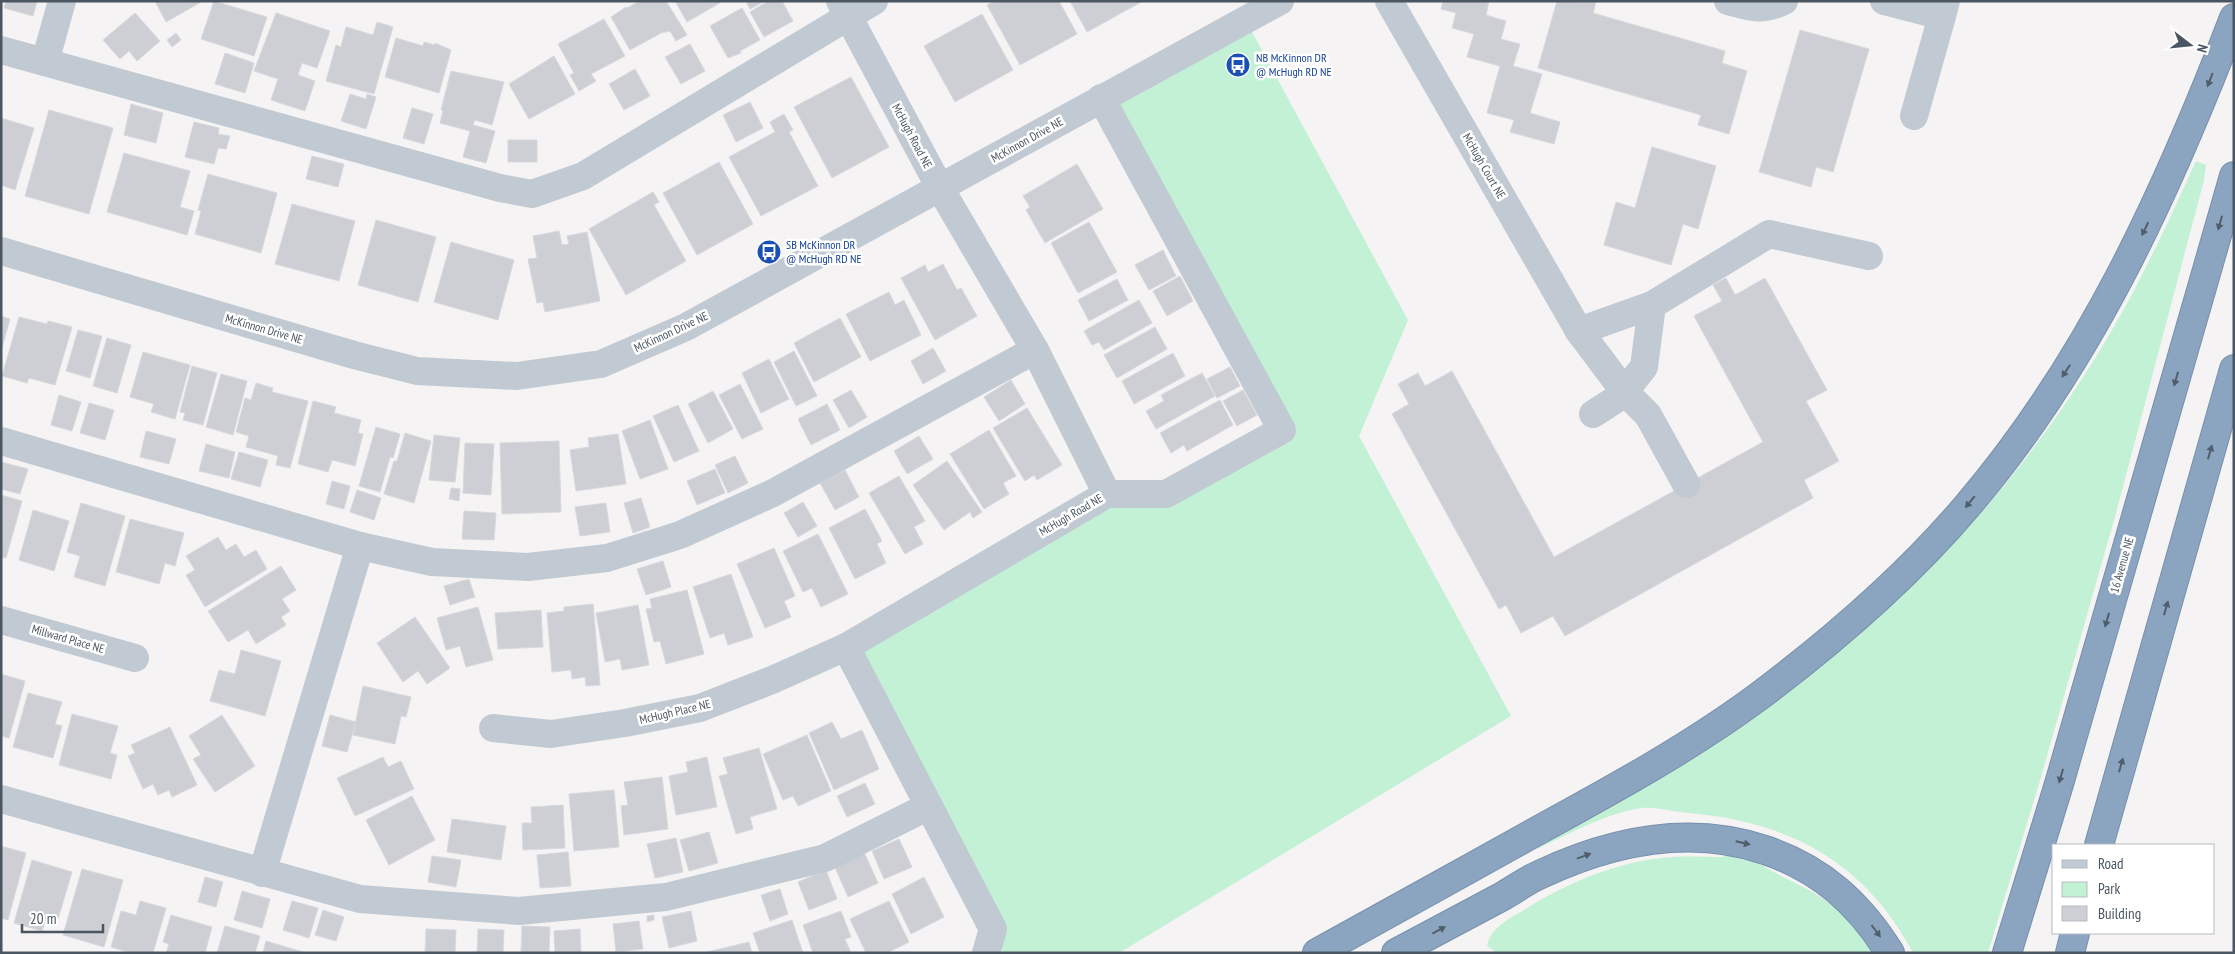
<svg xmlns="http://www.w3.org/2000/svg" width="2235" height="954" font-family="'PT Sans Narrow',sans-serif">
<style>
.green{fill:#c3f1d5}
.building{fill:#cdcfd5;stroke:#d7d9de}
.lines{fill:none;stroke-linecap:round;stroke-linejoin:round}
.highway-casing{stroke:#7690ad;stroke-width:30}
.minor{stroke:#c1cad2;stroke-width:28}
.highway{stroke:#8ba5c1;stroke-width:28}
.oneway{fill:#505e6b}
.labels{text-anchor:middle;stroke-width:5;stroke-linejoin:round;paint-order:stroke}
.transit-label{font-size:12px;fill:#164399;stroke:#fff;text-anchor:start}
.street-label{font-size:12px;fill:#4a5661;stroke:#fff}
</style>
<rect width="100%" height="100%" fill="#f5f3f3"/>
<g class="green">
<path d="M1245 19 1408 320 1359 436 1511 716 1119 953H1003L846 647 1107 494H1166L1281 430 1101 98Z"/>
<path d="M2196 161 2206 165 2204 180 2116 513 2041 777 1988 953H1913C1865 862 1788 821 1688 813 1672 812 1651 805 1635 809 1601 816 1569 834 1537 849 1545 838 1599 812 1616 802 1665 775 1715 744 1761 711 1891 619 1999 508 2085 374 2129 307 2163 234 2196 161Z"/>
<path d="M1725 855 1745 860 1752 859C1770 871 1788 879 1807 889 1834 903 1858 927 1874 953H1497L1487 946C1491 927 1509 919 1524 910 1568 882 1621 860 1673 857 1690 856 1707 857 1723 857Z"/>
</g>
<g class="building">
<path d="M6 1H37L33 16 4 8Z"/>
<path d="M155 1H203L166 22Z"/>
<path d="M214 1 267 17 254 56 201 39Z"/>
<path d="M640 1H666L687 35 676 41 670 31 661 33 630 50 611 17 626 7 627 8Z"/>
<path d="M675 1H723L687 22Z"/>
<path d="M746 1H765L750 9Z"/>
<path d="M768 1H782L793 21 764 37 750 12Z"/>
<path d="M994 1H1059L1077 34 1020 65 987 5Z"/>
<path d="M1070 1H1143L1087 32Z"/>
<path d="M1443 1H1489L1486 15 1506 21 1501 39 1520 44 1513 66 1542 74 1530 113 1560 122 1554 144 1510 132 1514 120 1487 113 1500 66 1467 57 1474 34 1452 28 1456 13 1441 9Z"/>
<path d="M1557 1 1596 2 1593 13 1725 51 1722 63 1747 71 1729 134 1698 125 1701 115 1538 68Z"/>
<path d="M742 8 760 40 740 51 741 53 728 58 710 26Z"/>
<path d="M135 13 160 41 137 61 129 51 120 59 103 40Z"/>
<path d="M276 13 330 31 317 68 302 63 298 75 315 81 305 111 271 100 278 79 254 71Z"/>
<path d="M982 14 1013 70 955 102 924 46Z"/>
<path d="M604 19 625 56 591 74 596 81 579 91 570 75 574 73 558 44Z"/>
<path d="M377 22 393 27 374 94 326 81 336 45 341 47 346 27 373 35Z"/>
<path d="M1800 30 1869 49 1833 172 1816 167 1811 187 1759 172Z"/>
<path d="M176 33 181 40 172 47 167 40Z"/>
<path d="M396 38 423 46 424 42 435 45V43L451 50 439 93 385 77Z"/>
<path d="M690 44 705 71 681 84 665 57Z"/>
<path d="M225 53 254 63 245 93 215 84Z"/>
<path d="M554 56 575 94 529 119 509 84Z"/>
<path d="M635 69 650 96 624 110 609 84Z"/>
<path d="M451 71 504 82 492 125 475 120 473 125 495 131 486 163 463 157 470 131 440 123 443 111 441 110Z"/>
<path d="M851 77 889 147 832 178 794 107Z"/>
<path d="M350 94 366 99 367 94 376 97 366 129 341 121Z"/>
<path d="M750 102 763 128 736 142 723 115Z"/>
<path d="M131 104 163 113 156 143 124 135Z"/>
<path d="M412 108 433 114 424 144 403 138Z"/>
<path d="M49 110 113 128 89 214 25 196Z"/>
<path d="M784 114 793 130 789 132 818 186 761 216 729 157 775 132 770 122Z"/>
<path d="M1 118 34 128 15 190 1 185Z"/>
<path d="M194 122 219 128 218 134 230 136 226 149 218 148 214 164 185 157Z"/>
<rect x="508" y="140" width="29" height="22"/>
<path d="M1652 147 1716 166 1698 229 1683 224 1671 265 1604 245 1616 202 1635 208Z"/>
<path d="M124 153 190 171 180 207 194 211 187 235 107 212Z"/>
<path d="M312 156 344 164 338 187 306 179Z"/>
<path d="M719 162 753 224 697 255 663 193Z"/>
<path d="M1077 164 1103 209 1045 243 1026 210 1030 207 1023 196Z"/>
<path d="M208 174 277 193 261 253 195 234 201 211 198 210Z"/>
<path d="M653 192 659 202 654 205 686 261 626 295 589 229Z"/>
<path d="M292 204 355 221 339 281 275 264Z"/>
<path d="M376 220 436 237 418 302 358 285Z"/>
<path d="M1089 222 1117 272 1078 293 1051 243Z"/>
<path d="M559 231 562 245 569 244 567 236 587 232 600 301 545 312 543 302 537 303 528 259 537 258 533 236Z"/>
<path d="M451 242 514 260 498 320 434 302Z"/>
<path d="M1163 250 1176 276 1149 290 1135 265Z"/>
<path d="M943 264 957 290 961 288 977 316 935 340 901 278 925 265 928 272Z"/>
<path d="M1180 276 1193 301 1167 316 1153 291Z"/>
<path d="M1726 278 1735 295 1765 278 1827 390 1806 401 1839 461 1804 480 1813 498 1565 636 1553 616 1521 633 1506 605 1499 609 1392 414 1409 404 1398 384 1418 373 1425 386 1452 371 1554 557 1763 442 1694 316 1722 301 1713 285Z"/>
<path d="M1117 279 1128 300 1089 321 1078 300Z"/>
<path d="M889 292 895 305 904 300 921 335 870 361 846 314Z"/>
<path d="M1139 300 1152 323 1104 350 1099 342 1092 345 1084 331Z"/>
<path d="M1 316 10 319 1 351Z"/>
<path d="M19 317 47 324 48 321 72 327 55 385 29 378 27 383 2 376Z"/>
<path d="M840 318 861 357 814 382 794 343Z"/>
<path d="M1155 327 1167 349 1117 378 1104 355Z"/>
<path d="M78 330 102 336 90 378 66 371Z"/>
<path d="M107 338 131 345 117 393 93 386Z"/>
<path d="M933 348 946 371 923 384 911 361Z"/>
<path d="M794 351 817 396 796 406 774 362Z"/>
<path d="M143 352 190 365 175 419 151 412 154 404 130 397Z"/>
<path d="M1173 353 1185 376 1134 404 1122 381Z"/>
<path d="M769 359 789 399 761 413 742 373Z"/>
<path d="M192 366 217 373 203 425 183 420 185 413 180 412Z"/>
<path d="M1230 367 1240 386 1217 398 1207 379Z"/>
<path d="M1202 373 1215 396 1156 429 1146 411 1164 401 1161 395Z"/>
<path d="M221 374 247 381 233 435 206 427Z"/>
<path d="M1011 380 1025 404 999 421 984 397Z"/>
<path d="M256 383 273 388 272 392 308 401 290 468 276 465 278 456 246 447 249 436 236 432 245 398 251 400Z"/>
<path d="M740 384 763 429 742 439 719 395Z"/>
<path d="M851 390 867 417 849 428 833 400Z"/>
<path d="M1243 390 1257 415 1237 426 1223 401Z"/>
<path d="M713 391 733 429 708 443 688 404Z"/>
<path d="M59 395 81 402 72 431 51 425Z"/>
<path d="M1220 400 1233 425 1187 451 1184 445 1171 453 1160 433Z"/>
<path d="M313 401 336 407 334 413 361 420 358 433 363 434 355 466 332 460 328 472 298 464Z"/>
<path d="M89 403 114 410 105 440 80 433Z"/>
<path d="M827 404 840 430 811 445 798 419Z"/>
<path d="M678 405 699 451 674 462 653 416Z"/>
<path d="M1027 408 1062 465 1037 480 1034 475 1025 481 993 428Z"/>
<path d="M650 420 668 469 640 479 622 431Z"/>
<path d="M376 427 400 434 393 458 390 457 380 492 359 486Z"/>
<path d="M989 430 1016 476 1003 483 1009 494 984 509 950 454Z"/>
<path d="M146 431 176 439 169 464 140 457Z"/>
<path d="M405 433 431 441 414 503 384 494 394 461H397Z"/>
<path d="M618 434 626 484 576 491 570 450 589 447 588 438Z"/>
<path d="M434 435 460 438 455 482 429 480Z"/>
<path d="M919 436 933 459 907 474 894 451Z"/>
<path d="M559 441 561 512 502 514 500 443Z"/>
<path d="M465 443 494 444 491 495 463 493Z"/>
<path d="M206 444 235 452 229 478 199 471Z"/>
<path d="M239 452 268 460 260 487 231 479Z"/>
<path d="M735 456 748 483 728 493 715 465Z"/>
<path d="M947 461 982 512 973 518 970 512 944 530 913 485Z"/>
<path d="M1 462 28 469 20 494 1 489Z"/>
<path d="M715 469 725 493 697 505 687 481Z"/>
<path d="M845 470 859 497 835 510 820 483Z"/>
<path d="M899 476 925 521 914 527 923 544 905 554 869 493Z"/>
<path d="M332 481 350 486 344 509 326 504Z"/>
<path d="M451 488 460 489 459 501 449 499Z"/>
<path d="M357 490 381 498 374 520 350 512Z"/>
<path d="M1 495 22 501 6 558 1 557Z"/>
<path d="M641 498 650 527 633 533 624 503Z"/>
<path d="M803 502 817 526 798 537 784 513Z"/>
<path d="M81 503 125 516 105 586 74 577 80 556 67 552Z"/>
<path d="M606 503 610 532 580 536 575 507Z"/>
<path d="M865 509 882 541 877 544 886 563 855 579 829 528Z"/>
<path d="M33 510 69 521 54 571 19 560Z"/>
<path d="M464 511 496 513 494 540 462 539Z"/>
<path d="M130 519 184 533 175 566 165 563 159 584 116 572Z"/>
<path d="M818 534 848 594 821 607 812 588 803 592 783 551Z"/>
<path d="M218 537 226 550 236 544 244 557 256 550 267 569 205 607 186 575 195 570 186 556Z"/>
<path d="M774 548 795 596 784 601 791 617 765 628 737 564Z"/>
<path d="M663 561 671 587 646 595 637 569Z"/>
<path d="M281 566 296 590 282 599 290 611 281 617 286 625 256 644 248 630 228 642 208 611Z"/>
<path d="M731 574 753 637 728 645 724 633 710 638 693 587Z"/>
<path d="M469 579 475 597 450 605 444 586Z"/>
<path d="M687 590 704 654 666 664 660 641 654 642 646 609 652 608 650 599Z"/>
<path d="M593 604 600 685 586 686 585 677 572 679 571 670 552 672 547 613 564 611V607Z"/>
<path d="M638 605 649 665 622 670 620 659 605 662 596 613Z"/>
<path d="M478 607 493 660 466 667 460 646 446 650 437 618Z"/>
<path d="M541 610 543 647 498 649 495 613Z"/>
<path d="M415 617 450 668 427 684 418 671 403 682 377 643Z"/>
<path d="M241 650 281 661 265 716 210 701 219 670 235 674Z"/>
<path d="M1 674 25 681 9 738 1 736Z"/>
<path d="M363 686 411 697 406 717 401 716 395 744 353 735Z"/>
<path d="M28 693 62 702 55 724 62 726 53 758 13 747Z"/>
<path d="M72 714 118 726 110 753 117 755 111 779 59 765Z"/>
<path d="M222 715 255 766 215 792 193 759 201 755 189 736Z"/>
<path d="M330 715 356 722 347 752 322 746Z"/>
<path d="M832 722 841 739 862 730 879 769 834 790 809 733Z"/>
<path d="M170 727 197 785 172 797 169 790 158 795 153 784 143 789 128 756 135 753 131 745Z"/>
<path d="M807 735 831 791 798 806 793 796 783 800 763 754Z"/>
<path d="M759 748 777 809 750 817 753 829 736 834 719 776 728 774 723 758Z"/>
<path d="M383 757 388 767 401 761 414 789 355 816 337 778Z"/>
<path d="M707 757 717 807 676 815 669 776 688 772 686 762Z"/>
<path d="M662 777 668 829 624 835 621 806 628 805 624 782Z"/>
<path d="M865 783 875 804 847 817 837 796Z"/>
<path d="M614 790 619 847 574 851 569 794Z"/>
<path d="M412 796 435 840 389 865 366 820Z"/>
<path d="M563 805 565 848 523 850 522 823H532L531 807Z"/>
<path d="M452 819 506 826 501 860 447 852Z"/>
<path d="M709 832 718 863 689 871 680 840Z"/>
<path d="M676 838 683 872 655 878 647 844Z"/>
<path d="M899 839 912 867 884 879 872 851Z"/>
<path d="M1 846 26 853 8 920 1 918Z"/>
<path d="M568 852 571 886 540 888 537 855Z"/>
<path d="M864 852 878 883 848 897 834 865Z"/>
<path d="M432 856 461 860 456 887 428 882Z"/>
<path d="M32 860 72 872 58 919 47 916 42 931 14 923Z"/>
<path d="M82 869 123 880 104 947 63 935Z"/>
<path d="M826 870 837 899 809 910 798 882Z"/>
<path d="M205 877 223 882 216 907 198 902Z"/>
<path d="M924 877 944 917 911 934 892 894Z"/>
<path d="M780 889 788 914 770 921 761 895Z"/>
<path d="M242 891 270 899 262 928 234 920Z"/>
<path d="M140 901 166 908 153 953H131L111 947 121 911 136 915Z"/>
<path d="M292 901 318 908 309 938 283 930Z"/>
<path d="M889 901 909 942 887 953H866L850 919Z"/>
<path d="M323 910 344 917 336 941 315 935Z"/>
<path d="M691 911 697 941 669 948 662 917Z"/>
<path d="M841 911 851 937 845 939 851 953H813L803 925Z"/>
<path d="M171 915 212 927 205 953H166L169 944 163 942Z"/>
<path d="M654 915V920L647 922V916Z"/>
<path d="M792 920 803 953H760L753 933Z"/>
<path d="M639 921 643 949 616 952 613 924Z"/>
<path d="M225 926 260 936 255 953H217Z"/>
<path d="M522 926 550 927 549 953H521Z"/>
<path d="M426 929 456 930 455 953H425Z"/>
<path d="M478 929 504 930 503 953H477Z"/>
<path d="M580 929 581 953H555L554 931Z"/>
<path d="M266 941 303 952V953H263Z"/>
<path d="M749 942 752 953H707V952Z"/>
</g>
<g class="lines">
<defs>
<g id="highway">
<path d="M2099 845 2234 369"/>
<path d="M1317 953C1391 912 1464 872 1537 831 1612 790 1689 748 1758 697 1834 640 1907 577 1968 505 2090 362 2167 192 2234 18"/>
<path d="M1396 953C1432 934 1467 915 1503 896 1515 889 1526 881 1539 875 1611 841 1688 824 1765 850 1821 869 1859 903 1890 953"/>
<path d="M2007 953 2059 784 2234 176"/>
<path d="M2070 953 2075 933"/>
</g>
</defs>
<use href="#highway" class="highway-casing"/>
<g class="minor">
<path d="M840 1 940 188 1035 350 1107 494 846 647 993 929 986 953"/>
<path d="M1389 1 1579 331 1624 391 1648 415 1686 484"/>
<path d="M1728 1C1750 7 1762 12 1784 1"/>
<path d="M1884 1 1942 16 1946 1"/>
<path d="M1 50 500 188 532 194 583 176 874 1"/>
<path d="M45 62 62 1"/>
<path d="M1101 98 1282 430 1166 494H1107"/>
<path d="M1914 116 1942 16"/>
<path d="M1 251 354 355 417 371 517 376 601 364 686 327 1280 1"/>
<path d="M1579 331 1652 305"/>
<path d="M1593 414 1621 396 1644 367 1652 305 1769 234 1869 256"/>
<path d="M1 441 360 546 432 562 528 567 607 558 680 535 773 493 1035 350"/>
<path d="M1 620 135 658"/>
<path d="M493 728 551 734 625 723 700 708 772 680 846 647"/>
<path d="M1 799 360 899 519 911 666 897 825 858 929 806"/>
<path d="M262 873 360 546"/>
</g>
<use href="#highway" class="highway"/>
</g>
<defs><path id="oneway-solid" d="M-6-.8H1V-3.2L6.5 0L1 3.2V.8H-6Z" transform="scale(1.25)"/></defs>
<g class="oneway">
<use href="#oneway-solid" transform="translate(2210 80) rotate(111)"/>
<use href="#oneway-solid" transform="translate(2220 223) rotate(106)"/>
<use href="#oneway-solid" transform="translate(2145 229) rotate(116)"/>
<use href="#oneway-solid" transform="translate(2066 371) rotate(123)"/>
<use href="#oneway-solid" transform="translate(2176 379) rotate(106)"/>
<use href="#oneway-solid" transform="translate(2210 452) rotate(-74)"/>
<use href="#oneway-solid" transform="translate(1970 502) rotate(129)"/>
<use href="#oneway-solid" transform="translate(2166 608) rotate(-74)"/>
<use href="#oneway-solid" transform="translate(2107 620) rotate(106)"/>
<use href="#oneway-solid" transform="translate(2121 765) rotate(-74)"/>
<use href="#oneway-solid" transform="translate(2061 776) rotate(106)"/>
<use href="#oneway-solid" transform="translate(1743 843) rotate(13)"/>
<use href="#oneway-solid" transform="translate(1584 856) rotate(-20)"/>
<use href="#oneway-solid" transform="translate(1439 930) rotate(-28)"/>
<use href="#oneway-solid" transform="translate(1876 931) rotate(53)"/>
</g>
<defs>
<symbol id="bus-disc" viewBox="-11 -11 22 22"><circle r="9.5" fill="#1a4fb4" stroke="#fff"/><path d="M-5-6H5V4H4V6H2V4H-2V6H-4V4H-5ZM-3.5-4V0h7V-4ZM-3.5 1.2v1.5H-2V1.2ZM2 1.2v1.5H3.5V1.2Z" fill="#fff"/></symbol>
</defs>
<g fill-rule="evenodd">
<use href="#bus-disc" x="1224" y="51" width="28" height="28"/>
<use href="#bus-disc" x="755" y="238" width="28" height="28"/>
</g>
<g class="labels">
<g class="transit-label">
<text x="1256" y="62">NB McKinnon DR<tspan x="1256" dy="14">@ McHugh RD NE</tspan></text>
<text x="786" y="249">SB McKinnon DR<tspan x="786" dy="14">@ McHugh RD NE</tspan></text>
</g>
<g class="street-label">
<text transform="translate(912 136) rotate(62)" y="4">McHugh Road NE</text>
<text transform="translate(1027 140) rotate(-29)" y="4">McKinnon Drive NE</text>
<text transform="translate(1484 166) rotate(60)" y="4">McHugh Court NE</text>
<text transform="translate(264 329) rotate(16)" y="4">McKinnon Drive NE</text>
<text transform="translate(671 332) rotate(-25)" y="4">McKinnon Drive NE</text>
<text transform="translate(1071 515) rotate(-30)" y="4">McHugh Road NE</text>
<text transform="translate(2122 565) rotate(-74)" y="4">16 Avenue NE</text>
<text transform="translate(68 639) rotate(16)" y="4">Millward Place NE</text>
<text transform="translate(675 712) rotate(-13)" y="4">McHugh Place NE</text>
</g>
</g>
<rect width="2235" height="954" fill="none" stroke="#4a5661" stroke-width="5"/>
<rect x="2052" y="844" width="162" height="90" fill="#ffffff" stroke="#b7bbc0"/>
<rect x="2062" y="860" width="25" height="8" fill="#c1cad2" stroke="#b7bbc0"/>
<text x="2098" y="869" font-size="15" fill="#4a5661">Road</text>
<rect x="2062" y="882" width="25" height="15" fill="#c3f1d5" stroke="#b7bbc0"/>
<text x="2098" y="894" font-size="15" fill="#4a5661">Park</text>
<rect x="2062" y="906" width="25" height="15" fill="#cdcfd5" stroke="#b7bbc0"/>
<text x="2098" y="919" font-size="15" fill="#4a5661">Building</text>
<g transform="translate(2190 45) rotate(106)" stroke="#ffffff" stroke-width="4" paint-order="stroke">
<path d="M0-4L9 19L0 12L-9 19Z" fill="#4a5661"/>
<text y="-8" font-size="14" font-weight="bold" text-anchor="middle" fill="#4a5661">N</text>
</g>
<path d="M22 924v8h81v-8" fill="none" stroke="#4a5661" stroke-width="2.5"/>
<text x="30" y="924" font-size="15" fill="#4a5661" stroke="#ffffff" stroke-width="4" paint-order="stroke">20 m</text>
</svg>
